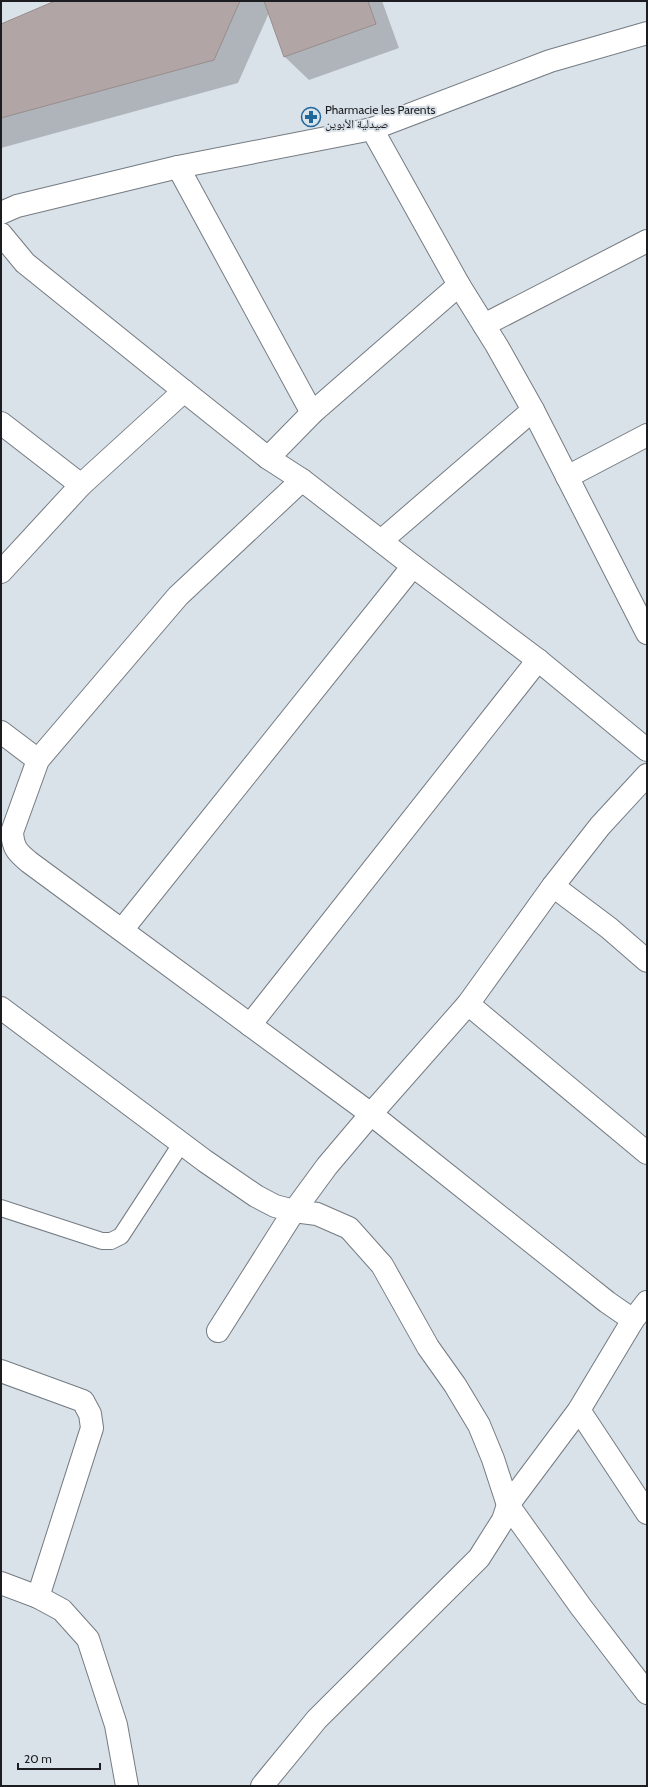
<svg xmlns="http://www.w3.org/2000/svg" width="648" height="1787" font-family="Cabin,'Noto Naskh Arabic',sans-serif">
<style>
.shadow{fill:#0003}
.building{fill:#b1a5a5;stroke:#998d8d}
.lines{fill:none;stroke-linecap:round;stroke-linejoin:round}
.service-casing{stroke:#747b82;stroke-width:18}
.minor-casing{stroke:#747b82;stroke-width:24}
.service{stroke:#fff;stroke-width:16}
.minor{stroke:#fff;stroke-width:22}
.labels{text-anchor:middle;stroke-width:4;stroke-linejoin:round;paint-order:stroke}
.poi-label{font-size:12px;fill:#1b1d20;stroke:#dae2e9;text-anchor:start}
</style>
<rect width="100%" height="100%" fill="#dae2e9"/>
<path class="shadow" d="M58 1H382L399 48 309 80 285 57 269 13 238 83 1 148V25Z"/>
<g class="building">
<path d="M55 1H240L214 60 1 118V24Z"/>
<path d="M264 1H368L376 24 284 57Z"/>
</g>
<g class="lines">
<defs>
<path id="service" d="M1 1208 102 1241H111L121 1236 181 1144"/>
<g id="minor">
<path d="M372 129 459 285 497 346 533 410 647 633"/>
<path d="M178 167 312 413"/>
<path d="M1 213 17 206 178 167 372 129 550 61 647 33"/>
<path d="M1 234 25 263 184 391 268 458 302 480 413 566 538 660 647 750"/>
<path d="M484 325 647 241"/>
<path d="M1 423 81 485"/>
<path d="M268 458 312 413 459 285"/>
<path d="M567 477 647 435"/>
<path d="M302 480 178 596 38 760 12 832C13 848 17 852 29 862L371 1114 607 1302 633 1320"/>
<path d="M381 541 533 410"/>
<path d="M1 572 81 485 184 391"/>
<path d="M1 732 38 760"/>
<path d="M553 886 609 928 647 961"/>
<path d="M122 930 413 566"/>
<path d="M468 1004 647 1153"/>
<path d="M1 1008 205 1161 256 1196 275 1206 294 1211 317 1214 349 1228 382 1265 428 1347 455 1385 479 1425 493 1459 508 1505 581 1607 647 1693"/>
<path d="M250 1025 538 660"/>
<path d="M218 1331 294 1211 327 1166 371 1114 468 1004 553 886 600 826 647 775"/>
<path d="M1 1371 83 1401 90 1414 92 1428 38 1597"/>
<path d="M579 1410 647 1513"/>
<path d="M1 1583 38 1597 62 1610 88 1639 116 1725 127 1786"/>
<path d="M262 1786 317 1719 479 1558 503 1520 508 1505 579 1410 633 1320 647 1302"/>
</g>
</defs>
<use href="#service" class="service-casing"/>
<use href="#minor" class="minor-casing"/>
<use href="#service" class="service"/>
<use href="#minor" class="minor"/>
</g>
<defs>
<symbol id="pharmacy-ring" viewBox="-11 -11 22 22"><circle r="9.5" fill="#dae2e9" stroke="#1f679b" stroke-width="1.5"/><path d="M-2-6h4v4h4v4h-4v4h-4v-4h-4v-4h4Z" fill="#1f679b"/></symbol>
</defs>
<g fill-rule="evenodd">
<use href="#pharmacy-ring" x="300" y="106" width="22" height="22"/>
</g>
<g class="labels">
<g class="poi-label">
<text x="325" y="114">Pharmacie les Parents<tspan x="325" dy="14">صيدلية الأبوين</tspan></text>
</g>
</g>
<rect width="648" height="1787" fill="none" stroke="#1b1d20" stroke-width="4"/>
<path d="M18 1763v6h82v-6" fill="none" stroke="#1b1d20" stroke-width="2"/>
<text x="24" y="1763" font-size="12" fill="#1b1d20" stroke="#dae2e9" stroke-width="3" paint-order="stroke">20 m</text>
</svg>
